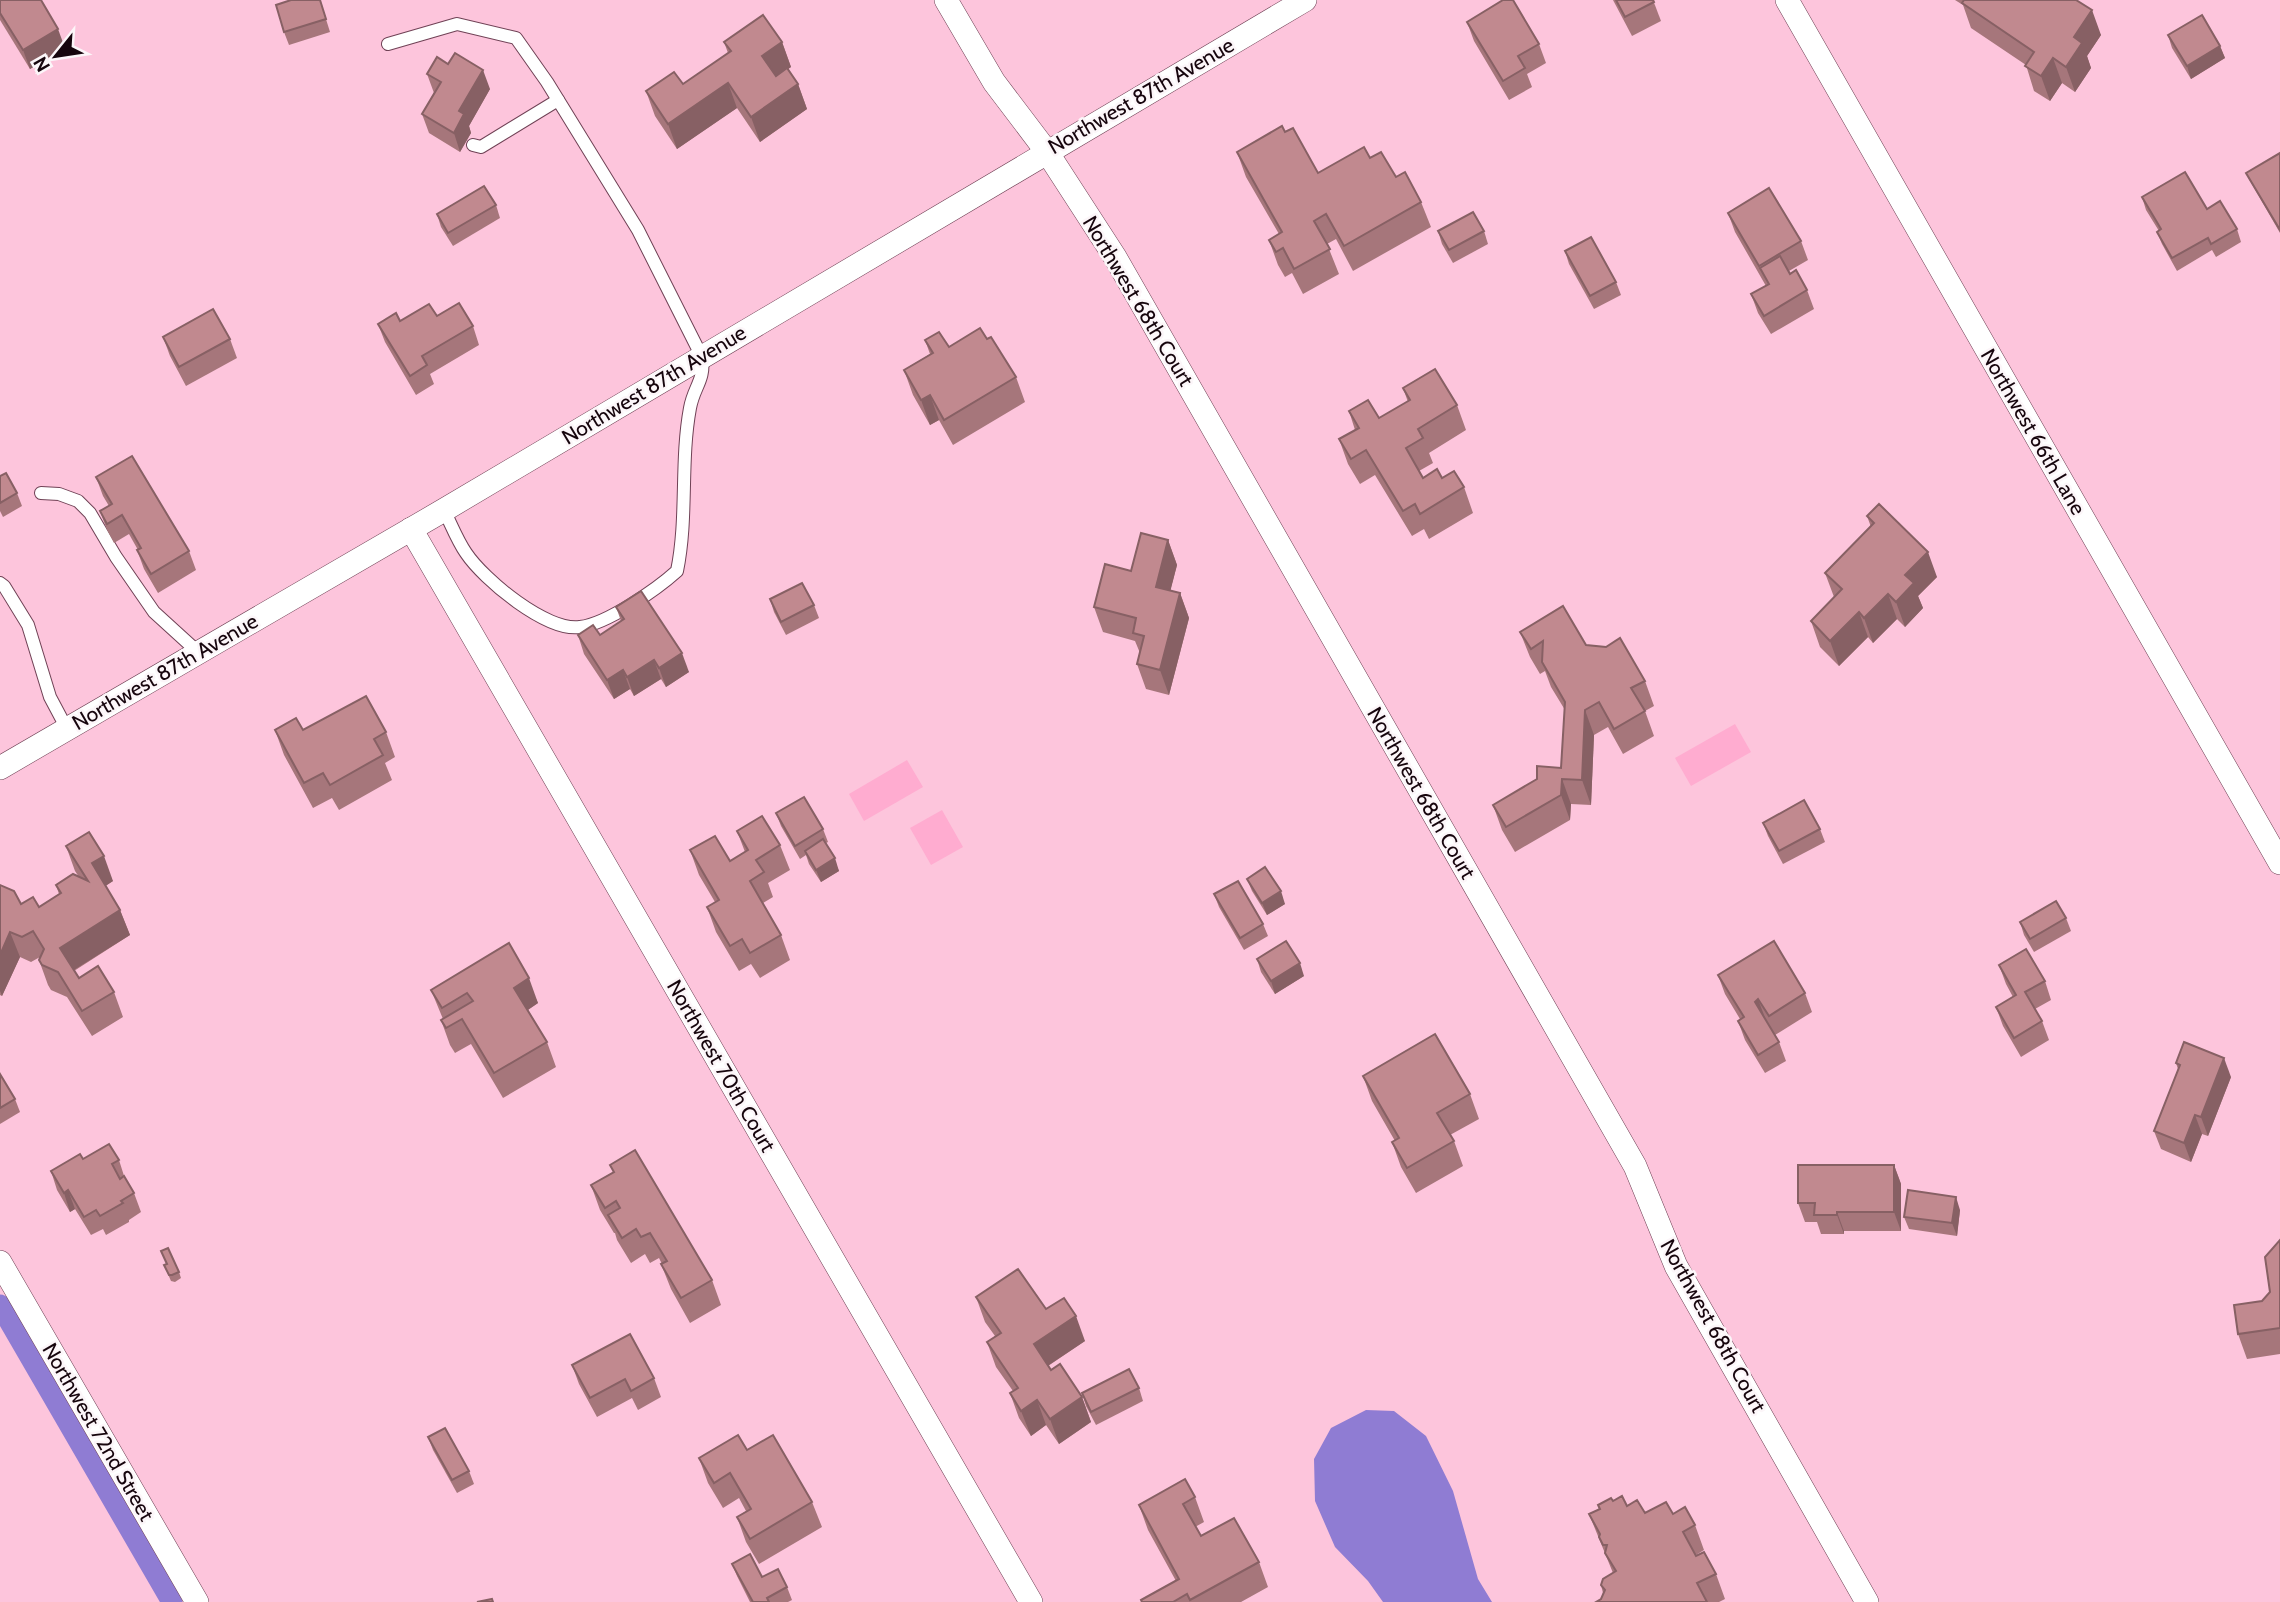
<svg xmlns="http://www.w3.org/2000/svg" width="2280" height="1602" font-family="Cabin,sans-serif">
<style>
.green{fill:#ffacd0}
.water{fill:#8f7cd3}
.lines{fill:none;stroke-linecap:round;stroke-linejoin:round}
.canal{stroke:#8f7cd3;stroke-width:21}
.service-casing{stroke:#6f4155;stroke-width:14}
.minor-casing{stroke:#6f4155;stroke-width:24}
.service{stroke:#fff;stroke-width:12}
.minor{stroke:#fff;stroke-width:23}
.wall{fill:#a6767b}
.shaded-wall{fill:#876064}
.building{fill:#c1898f;stroke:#876064;stroke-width:2}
.labels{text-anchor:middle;stroke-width:5;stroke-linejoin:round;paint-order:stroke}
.street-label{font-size:21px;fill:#16050d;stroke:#fcf6f9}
</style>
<rect width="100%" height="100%" fill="#fdc5dc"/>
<g class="green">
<path d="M1735 724 1751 752 1691 786 1675 758Z"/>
<path d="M907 760 923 787 864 821 849 794Z"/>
<path d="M942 810 963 847 931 865 910 828Z"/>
</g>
<path class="water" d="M1366 1410 1394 1411 1426 1436 1453 1491 1478 1579 1492 1602H1383L1368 1581 1335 1547 1315 1501 1314 1459 1331 1428Z"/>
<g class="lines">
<path class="canal" d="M0 1305 172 1602"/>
<defs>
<g id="service">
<path d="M388 44 457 24 516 38 547 82 638 230 702 357C705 381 694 386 690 408 680 462 688 518 677 571 657 589 607 624 580 627 547 632 484 580 466 553 457 540 451 524 444 510"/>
<path d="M473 145 481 147 558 100"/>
<path d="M41 493 59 494 78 501 90 513 116 557 154 612 199 653"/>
<path d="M0 583 4 586 28 625 50 697 67 729"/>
</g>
<g id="minor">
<path d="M946 0 994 82 1047 152 1115 257 1635 1166 1676 1266 1867 1602"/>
<path d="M1787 0 2280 863"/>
<path d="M411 529 1031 1602"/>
<path d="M0 768 444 510 1305 0"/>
<path d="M0 1262 197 1602"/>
</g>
</defs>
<use href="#service" class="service-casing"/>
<use href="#minor" class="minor-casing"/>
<use href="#service" class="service"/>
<use href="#minor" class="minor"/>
</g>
<g class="wall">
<path d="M0 0 65 48 30 69 0 20Z"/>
<path d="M320 0 330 32 289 45 284 32Z"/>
<path d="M1613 0H1653L1661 21 1632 36Z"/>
<path d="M1955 0H2076L2101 35 2087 56 2091 68 2075 92 2062 83 2050 101 2034 91 2026 65 1971 28 1963 5Z"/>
<path d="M1467 22 1539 44 1546 63 1527 74 1532 87 1509 100 1474 41Z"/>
<path d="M2168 35 2220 46 2225 58 2191 79 2172 48Z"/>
<path d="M724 42H782L791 67 788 69 798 84 807 109 760 142 737 108 677 149 655 116 646 91 683 84 728 53Z"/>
<path d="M427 74 490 89 469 126 471 133 460 152 429 133 422 114 434 93Z"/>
<path d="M1285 132 1318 173 1370 158 1396 177 1421 202 1431 227 1353 271 1336 239 1327 244 1339 274 1303 294 1292 273 1285 277 1278 265 1269 240 1279 234 1246 177 1237 152Z"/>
<path d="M2280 153V233L2249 179 2246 173Z"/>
<path d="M2142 197 2207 209 2237 229 2241 242 2216 257 2212 250 2177 271 2162 244 2157 232 2159 231 2146 210Z"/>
<path d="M496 205 500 218 453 246 441 227 437 214Z"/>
<path d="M1728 213 1801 241 1808 260 1789 271 1807 290 1814 309 1771 334 1758 313 1751 294 1766 286 1735 232Z"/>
<path d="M1438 231H1484L1488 244 1453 263 1442 244Z"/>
<path d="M1565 251 1616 282 1621 295 1594 309 1569 264Z"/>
<path d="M437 316 473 326 479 345 430 374 434 384 416 395 385 342 378 324Z"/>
<path d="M163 337 230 339 237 358 186 386 170 356Z"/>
<path d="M987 339 1016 377 1025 402 953 445 939 420 930 425 913 395 904 370 930 354 925 340 949 347Z"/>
<path d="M1403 388 1457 405 1466 430 1429 453 1433 463 1419 471 1423 478H1442L1464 487 1473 513 1429 539 1424 529 1412 536 1375 475 1360 484 1348 464 1339 439 1355 430 1349 411 1379 418 1408 402Z"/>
<path d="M0 476 17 493 22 506 3 517 0 511Z"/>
<path d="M96 477 189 551 196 570 158 593 144 569 137 550H138L129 534 114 543 107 530 100 511 109 506 103 496Z"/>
<path d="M1867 516 1937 577 1918 596 1923 608 1905 627 1897 619 1873 643 1868 637 1839 666 1820 647 1811 621 1834 597 1825 573 1871 527Z"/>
<path d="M1168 540 1177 565 1170 591 1180 593 1189 618 1169 695 1146 689 1137 664 1140 653 1135 641 1103 632 1094 607 1131 571Z"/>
<path d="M770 599 814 605 819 618 786 635 774 612Z"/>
<path d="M616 607 689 672 666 687 661 679 634 696 630 689 614 699 584 654 578 635H600L621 621Z"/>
<path d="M1520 632 1586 645 1645 681 1654 706 1645 711 1654 736 1623 754 1608 727 1594 735 1591 805 1571 804 1570 820 1515 852 1502 830 1493 805 1537 779 1561 768 1565 710 1551 687 1545 671 1540 674 1530 657Z"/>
<path d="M275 730 386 732 395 757 385 763 392 780 339 810 332 798 313 808 284 755Z"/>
<path d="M776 813 823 829 828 842 826 843 839 871 821 882 809 864 806 855 800 859 781 826Z"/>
<path d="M1763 823 1820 829 1825 842 1783 864 1768 836Z"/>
<path d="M737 831 780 845 790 870 768 883 773 897 763 903 781 935 790 960 760 978 751 964 739 971 716 932 707 907 715 902 699 875 690 850 730 861 745 852Z"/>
<path d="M66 846 113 881 105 886 120 910 130 935 74 971 79 978 114 992 123 1017 92 1036 67 997 51 990 48 985 39 960 40 957 31 962 20 957 2 996 0 995V885L21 904 39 907 59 894 56 885 79 877 75 871Z"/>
<path d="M1247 879 1285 904 1267 915 1252 891Z"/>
<path d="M1214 894 1263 924 1268 936 1244 950 1219 907Z"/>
<path d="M2066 918 2071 931 2034 952 2024 935 2020 922Z"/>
<path d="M509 943 538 1003 528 1010 547 1042 556 1067 503 1098 471 1044 455 1053 450 1045 441 1020 443 1019 431 990Z"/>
<path d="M1257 959 1304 976 1275 994 1261 972Z"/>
<path d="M1999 965 2045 981 2051 1000 2035 1009 2042 1021 2049 1040 2021 1057 2003 1026 1996 1007 2013 997 2006 984Z"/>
<path d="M1718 975 1805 993 1812 1012 1775 1035 1765 1018 1779 1042 1786 1061 1765 1073 1745 1040 1738 1021 1740 1019 1725 994Z"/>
<path d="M2176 1063 2231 1077 2208 1136 2202 1134 2191 1162 2161 1149 2154 1131 2178 1069Z"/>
<path d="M0 1074 15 1099 20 1112 0 1124Z"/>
<path d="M1363 1076 1470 1094 1479 1119 1450 1135 1454 1141 1463 1166 1416 1193 1401 1167 1392 1142 1395 1141 1372 1101Z"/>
<path d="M83 1159 119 1160 125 1179 134 1193 141 1212 129 1220V1222L106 1235 103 1229 91 1235 75 1209 70 1212 57 1190 51 1171Z"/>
<path d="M610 1165 712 1280 721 1305 690 1323 671 1289 661 1264H662L659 1258 650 1263 645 1254 631 1263 617 1240 615 1233H614L600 1210 591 1185 613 1172Z"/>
<path d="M1894 1165 1901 1184V1231H1844V1234H1821L1817 1222H1805L1798 1203Z"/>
<path d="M1960 1210 1957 1236 1909 1229 1904 1217Z"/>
<path d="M2280 1240V1354L2247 1359 2238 1334 2270 1292Z"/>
<path d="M161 1251 179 1272 181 1278 175 1282 171 1281 164 1265 167 1264Z"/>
<path d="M976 1297 1046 1309 1085 1341 1048 1366 1051 1370 1082 1397 1091 1422 1059 1444 1046 1425 1031 1436 1019 1418 1010 1393 1013 1391 996 1367 987 1342 995 1336 985 1322Z"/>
<path d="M572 1365 654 1378 661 1397 638 1410 632 1398 597 1417 579 1384Z"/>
<path d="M1139 1388 1143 1401 1096 1425 1086 1406 1082 1393Z"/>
<path d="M428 1437 469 1471 474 1484 457 1493 433 1450Z"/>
<path d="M747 1450 812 1502 822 1527 759 1564 746 1542 737 1517 746 1511 739 1498 723 1508 708 1483 699 1458Z"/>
<path d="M1195 1497 1204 1522 1195 1527 1201 1536 1259 1562 1268 1587 1241 1602H1142L1176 1581 1148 1530 1139 1505Z"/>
<path d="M1613 1501 1627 1506 1645 1513 1673 1514 1695 1525 1704 1550 1696 1555 1716 1574 1725 1599 1719 1602H1596L1601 1599 1603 1593 1601 1585 1613 1573 1589 1514 1599 1509 1598 1505Z"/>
<path d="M732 1564 762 1577 787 1587 792 1600 788 1602H750L737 1576Z"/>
</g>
<g class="shaded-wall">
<path d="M2092 10 2101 35 2087 56 2091 68 2075 92 2066 67 2074 37Z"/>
<path d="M58 29 65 48 30 69 23 50Z"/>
<path d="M782 42 791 67 771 81 762 56Z"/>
<path d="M2220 46 2225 58 2191 79 2187 66Z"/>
<path d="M2053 58 2062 83 2050 101 2041 76Z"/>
<path d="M483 70 490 89 469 126 471 133 460 152 454 133 459 111Z"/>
<path d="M728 83 737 108 677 149 668 124Z"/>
<path d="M798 84 807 109 760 142 751 117Z"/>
<path d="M930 395 939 420 930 425 921 400Z"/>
<path d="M1168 540 1177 565 1165 612 1156 587Z"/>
<path d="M1928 552 1937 577 1918 596 1923 608 1905 627 1896 602 1905 575Z"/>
<path d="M1180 593 1189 618 1169 695 1160 670Z"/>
<path d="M1888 594 1897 619 1873 643 1864 618Z"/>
<path d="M1859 612 1868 637 1839 666 1830 641Z"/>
<path d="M682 653 689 672 666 687 659 668Z"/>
<path d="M654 660 661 679 634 696 627 677Z"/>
<path d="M623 670 630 689 614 699 607 680Z"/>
<path d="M1585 710 1594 735 1591 805 1582 780Z"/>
<path d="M1562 779 1571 804 1570 820 1561 795Z"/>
<path d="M104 856 113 881 101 889 92 863Z"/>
<path d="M835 858 839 871 821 882 816 870Z"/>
<path d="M1281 891 1285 904 1267 915 1262 903Z"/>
<path d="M120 910 130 935 69 973 60 948Z"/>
<path d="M10 932 20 957 2 996 0 991V955Z"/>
<path d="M1300 963 1304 976 1275 994 1271 981Z"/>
<path d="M529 978 538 1003 523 1013 514 988Z"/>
<path d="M1758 999 1765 1018 1761 1021 1755 1002Z"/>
<path d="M2224 1058 2231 1077 2208 1136 2201 1117Z"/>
<path d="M2195 1115 2202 1134 2191 1162 2184 1143Z"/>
<path d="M1894 1165 1901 1184V1231L1894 1212Z"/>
<path d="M68 1190 75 1209 70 1212 64 1193Z"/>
<path d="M1956 1197 1960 1210 1957 1236 1952 1223Z"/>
<path d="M1837 1212 1844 1231V1234L1837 1215Z"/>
<path d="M1076 1316 1085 1341 1043 1369 1034 1344Z"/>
<path d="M1082 1397 1091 1422 1059 1444 1050 1419Z"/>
<path d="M1037 1400 1046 1425 1031 1436 1021 1411Z"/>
</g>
<g class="building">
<path d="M0 0H41L58 29 23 50 0 13Z"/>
<path d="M291 0H320L326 19 284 32 276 5Z"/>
<path d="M1503 0H1513L1539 44 1518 56 1525 68 1503 81 1467 22Z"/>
<path d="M1616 0H1653L1654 2 1625 17Z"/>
<path d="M1964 0H2076L2092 10 2074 37 2082 43 2066 67 2053 58 2041 76 2025 66 2034 52 1962 3Z"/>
<path d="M763 15 782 42 762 56 776 76 787 68 798 84 751 117 728 83 668 124 646 91 674 72 683 84 731 51 724 42Z"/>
<path d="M2202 15 2220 46 2187 66 2168 35Z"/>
<path d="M455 53 483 70 459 111 464 114 454 133 422 114 441 82 427 74 437 57 448 64Z"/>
<path d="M1282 126 1285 132 1293 128 1318 173 1364 147 1370 158 1381 152 1396 177 1405 172 1421 202 1344 246 1326 214 1314 221 1330 249 1294 269 1283 248 1276 252 1269 240 1282 232 1237 152Z"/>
<path d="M2280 153V230L2246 173Z"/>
<path d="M2185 172 2207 209 2220 201 2237 229 2211 244 2208 238 2172 258 2157 232 2161 229 2142 197Z"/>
<path d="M484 186 496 205 448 233 437 214Z"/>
<path d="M1769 188 1801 241 1759 266 1728 213Z"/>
<path d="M1473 212 1484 231 1449 250 1438 231Z"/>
<path d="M1591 237 1616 282 1590 296 1565 251Z"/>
<path d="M1780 256 1790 274 1796 270 1807 290 1764 316 1751 294 1769 284 1760 268Z"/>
<path d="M459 303 473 326 422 356 427 365 410 376 378 324 396 313 400 321 429 304 437 316Z"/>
<path d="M213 309 230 339 179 367 163 337Z"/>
<path d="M980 328 987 339 991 337 1016 377 944 420 930 395 921 400 904 370 933 353 925 340 939 332 949 347Z"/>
<path d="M1435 369 1457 405 1418 429 1423 438 1406 448 1423 478 1437 469 1442 478 1454 471 1464 487 1420 514 1415 504 1403 511 1366 450 1351 459 1339 439 1359 428 1349 411 1368 400 1379 418 1410 400 1403 388Z"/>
<path d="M132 456 189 551 151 574 137 550 141 548 122 515 107 524 100 511 112 504 96 477Z"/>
<path d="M6 473 17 493 0 503V476Z"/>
<path d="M1879 504 1928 552 1905 575 1914 583 1896 602 1888 594 1864 618 1859 612 1830 641 1811 621 1842 589 1825 573 1874 523 1867 516Z"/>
<path d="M1141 533 1168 540 1156 587 1180 593 1160 670 1137 664 1144 636 1133 633 1136 618 1094 607 1105 564 1131 571Z"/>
<path d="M802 583 814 605 781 622 770 599Z"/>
<path d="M641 591 682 653 659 668 654 660 627 677 623 670 607 680 578 635 593 625 600 635 624 619 616 607Z"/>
<path d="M1563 606 1586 645 1606 647 1620 638 1645 681 1631 688 1645 711 1614 729 1599 702 1585 710 1582 780 1562 779 1561 795 1506 827 1493 805 1537 779V766L1561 768 1565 702 1542 662 1543 641 1531 649 1520 632Z"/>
<path d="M366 696 386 732 374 739 383 755 330 785 323 773 304 783 275 730 296 718 303 730Z"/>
<path d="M804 797 823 829 795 846 776 813Z"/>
<path d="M1804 800 1820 829 1779 851 1763 823Z"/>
<path d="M762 816 780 845 756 860 764 872 750 881 781 935 750 953 742 939 730 946 707 907 719 900 690 850 715 836 730 861 748 850 737 831Z"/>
<path d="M89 832 104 856 92 863 120 910 60 948 79 978 98 966 114 992 82 1011 58 972 42 965 39 960 44 949 33 931 22 937 10 932 0 955V885L14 891 21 904 33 897 39 907 61 893 56 885 73 874 88 881 66 846Z"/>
<path d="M823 839 835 858 816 870 805 851Z"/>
<path d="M1265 867 1281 891 1262 903 1247 879Z"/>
<path d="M1238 881 1263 924 1240 938 1214 894Z"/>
<path d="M2056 901 2066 918 2030 939 2020 922Z"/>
<path d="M1286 941 1300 963 1271 981 1257 959Z"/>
<path d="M1774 941 1805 993 1769 1016 1758 999 1755 1002 1779 1042 1758 1055 1738 1021 1744 1017 1718 975Z"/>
<path d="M509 943 529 978 514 988 547 1042 494 1073 462 1019 446 1028 441 1020 473 1001 467 993 442 1008 431 990Z"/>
<path d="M2026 949 2045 981 2025 992 2042 1021 2014 1038 1996 1007 2016 995 1999 965Z"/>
<path d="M1435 1034 1470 1094 1437 1113 1454 1141 1407 1168 1392 1142 1399 1138 1363 1076Z"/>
<path d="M2184 1042 2224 1058 2201 1117 2195 1115 2184 1143 2154 1131 2180 1065 2176 1063Z"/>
<path d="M0 1074 15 1099 0 1108Z"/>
<path d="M109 1144 119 1160 112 1164 120 1179 124 1176 134 1193 121 1201 123 1203 100 1216 96 1210 84 1217 68 1190 64 1193 51 1171 80 1154 83 1159Z"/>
<path d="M635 1150 712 1280 681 1298 661 1264 667 1261 650 1233 641 1237 636 1229 622 1238 608 1215 620 1208 616 1201 605 1208 591 1185 614 1172 610 1165Z"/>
<path d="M1798 1165H1894V1212H1837V1215H1814L1815 1203H1798Z"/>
<path d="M1908 1190 1956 1197 1952 1223 1904 1217Z"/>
<path d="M2280 1240V1328L2238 1334 2234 1305 2262 1301 2270 1292 2265 1257Z"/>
<path d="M168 1248 179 1272 172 1275H169L164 1265 167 1264 161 1251Z"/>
<path d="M1018 1269 1046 1309 1064 1298 1076 1316 1034 1344 1051 1370 1060 1364 1082 1397 1050 1419 1037 1400 1021 1411 1010 1393 1018 1388 987 1342 1001 1333 976 1297Z"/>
<path d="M630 1334 654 1378 631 1391 625 1379 590 1398 572 1365Z"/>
<path d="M1129 1369 1139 1388 1091 1412 1082 1393Z"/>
<path d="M445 1428 469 1471 452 1480 428 1437Z"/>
<path d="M738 1435 747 1450 773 1435 812 1502 750 1539 737 1517 751 1509 730 1473 714 1483 699 1458Z"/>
<path d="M1185 1479 1195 1497 1183 1504 1201 1536 1234 1518 1259 1562 1190 1600 1187 1594 1173 1602H1142L1141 1600 1179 1579 1139 1505Z"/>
<path d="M1622 1496 1627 1506 1637 1500 1645 1513 1666 1502 1673 1514 1685 1507 1695 1525 1683 1532 1696 1556 1704 1552 1716 1574 1697 1583 1707 1602H1596L1601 1599 1605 1590 1601 1585 1603 1579 1616 1571 1605 1553 1607 1545H1603L1599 1537 1600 1534 1589 1514 1600 1509 1598 1505 1611 1498 1613 1501Z"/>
<path d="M750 1554 762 1577 778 1569 787 1587 767 1598 769 1602H753L732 1564Z"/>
<path d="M492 1599 493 1602H477Z"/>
</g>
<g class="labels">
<g class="street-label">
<text transform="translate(1141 96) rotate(-30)" y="7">Northwest 87th Avenue</text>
<text transform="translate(1138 301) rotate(59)" y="7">Northwest 68th Court</text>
<text transform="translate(654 385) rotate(-31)" y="7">Northwest 87th Avenue</text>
<text transform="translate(2033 432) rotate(60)" y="7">Northwest 66th Lane</text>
<text transform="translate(165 672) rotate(-30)" y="7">Northwest 87th Avenue</text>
<text transform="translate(1421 793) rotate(60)" y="7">Northwest 68th Court</text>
<text transform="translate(721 1066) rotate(60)" y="7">Northwest 70th Court</text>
<text transform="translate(1713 1326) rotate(61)" y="7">Northwest 68th Court</text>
<text transform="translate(98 1432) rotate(60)" y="7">Northwest 72nd Street</text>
</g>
</g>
<g transform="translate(56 56) rotate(240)" stroke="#fcf6f9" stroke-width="5" paint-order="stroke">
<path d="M0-5L12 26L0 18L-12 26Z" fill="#16050d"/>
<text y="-10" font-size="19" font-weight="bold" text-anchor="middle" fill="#16050d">N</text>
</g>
</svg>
